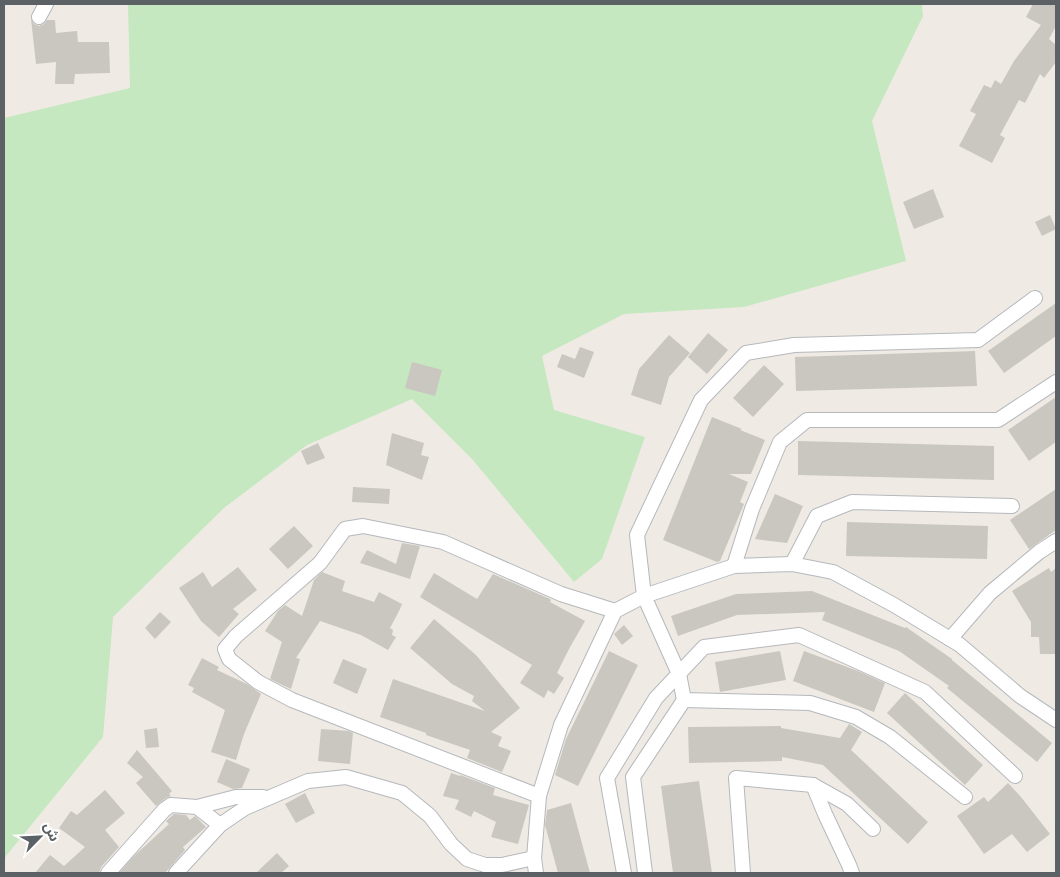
<svg xmlns="http://www.w3.org/2000/svg" width="1060" height="877" font-family="Roboto,'Noto Sans Arabic',sans-serif">
<style>
.green{fill:#c5e8c0}
.building{fill:#cac6c0}
.lines{fill:none;stroke-linecap:round;stroke-linejoin:round}
.minor-casing{stroke:#b5b8bc;stroke-width:16}
.minor{stroke:#fff;stroke-width:14}
</style>
<rect width="100%" height="100%" fill="#efebe4"/>
<path class="green" d="M128 4H922L923 16 872 121 906 261 744 307 624 314 542 356 554 410 645 437 602 559 574 582 472 459 412 399 307 445 224 508 113 617 103 737 6 856 4 863V118L130 88Z"/>
<g class="building">
<path d="M1033 4H1056V26L1049 39 1056 45V62L1044 78 1040 74 1025 103 1019 100 1000 135 1005 138 992 163 959 146 976 114 970 111 984 85 991 88 995 80 1001 84 1014 61 1041 25 1026 17Z"/>
<path d="M31 19 34 24 39 26 44 24 47 20H55L56 33 77 31 78 42H109L110 73 75 74 74 84H55L56 62 36 64Z"/>
<path d="M933 189 944 217 914 229 903 202Z"/>
<path d="M1050 215 1056 229 1042 236 1035 222Z"/>
<path d="M1056 303V336L1004 373 988 351Z"/>
<path d="M708 333 728 350 707 374 688 357Z"/>
<path d="M669 335 690 353 669 377 661 405 631 395 639 369Z"/>
<path d="M580 347 594 352 584 378 557 367 562 354 575 359Z"/>
<path d="M975 351 977 386 796 391 795 357Z"/>
<path d="M412 362 442 370 435 396 405 388Z"/>
<path d="M764 365 784 384 753 417 733 398Z"/>
<path d="M1056 397V442L1029 461 1008 430Z"/>
<path d="M712 417 742 429 740 430 765 440 751 474H729L748 482 740 502 744 504 720 561 717 562 663 540Z"/>
<path d="M392 433 424 443 421 455 429 457 422 480 386 465Z"/>
<path d="M798 441 994 446V480L798 475Z"/>
<path d="M318 443 325 458 307 465 301 451Z"/>
<path d="M353 487 390 489 389 504 352 502Z"/>
<path d="M1056 489V530L1029 549 1010 520Z"/>
<path d="M775 494 803 506 787 543 755 539Z"/>
<path d="M847 522 988 526 987 559 846 556Z"/>
<path d="M294 526 313 546 288 569 269 549Z"/>
<path d="M402 543 420 546 410 579 360 563 367 550 396 564Z"/>
<path d="M238 567 257 590 233 609 239 614 219 637 201 621 179 588 203 572 212 587Z"/>
<path d="M1049 568 1051 572 1056 568V654H1040L1039 637H1031V622L1012 591Z"/>
<path d="M322 572 345 581 342 591 374 602 379 592 402 604 399 611 390 628 393 630 392 635 396 637 388 650 361 635 320 621 296 658 300 659 291 689 270 679 282 642 265 631 278 611 285 605 302 616 314 580Z"/>
<path d="M434 573 477 599 493 574 550 599 551 600 550 602 585 621 569 649 557 673 564 678 554 694 548 690 544 698 520 683 532 665 420 597Z"/>
<path d="M812 591 905 628 906 627 952 659V660L1052 743 1037 762 947 688 949 686 899 651 822 620 825 612 737 615 678 636 671 616 736 594Z"/>
<path d="M160 612 171 622 155 639 145 628Z"/>
<path d="M434 619 476 655 520 708 491 732 502 737 498 746 511 751 502 772 467 758 470 750 426 735V733L380 717 393 679 485 711 472 701 474 696 452 684 410 648Z"/>
<path d="M624 625 633 636 622 645 614 634Z"/>
<path d="M609 651 638 665 578 786 555 775 566 739Z"/>
<path d="M780 651 786 680 720 692 715 662Z"/>
<path d="M804 651 858 671 885 683 874 712 793 681Z"/>
<path d="M202 658 219 667 217 670 247 684 261 694 244 734 236 760 211 752 225 710 192 692 194 688 188 685Z"/>
<path d="M343 659 367 669 357 694 333 683Z"/>
<path d="M905 693 983 765 965 785 887 713Z"/>
<path d="M849 724 862 732 851 750 928 822 908 844 823 765 782 757V761L689 763 688 727 781 726V728L840 738Z"/>
<path d="M157 728 159 747 146 748 144 730Z"/>
<path d="M321 729 349 731 353 733 350 764 318 761Z"/>
<path d="M137 750 172 791 169 794 171 796 166 798 156 806 136 783 143 777 127 763Z"/>
<path d="M226 759 250 769 242 788 233 789 217 782Z"/>
<path d="M451 773 460 776V775L495 788 493 795 529 805 518 844 491 837 496 822 474 811 471 817 455 809 459 800 443 796Z"/>
<path d="M699 781 712 873H673L661 786Z"/>
<path d="M1008 783 1021 797 1050 834 1027 852 1012 834 984 854 957 816 984 797 988 802Z"/>
<path d="M105 790 125 813 105 830 119 847 101 867 99 873H35L50 855 64 866 85 847 59 828 71 811 77 815Z"/>
<path d="M305 793 315 813 296 823 285 804Z"/>
<path d="M571 803 590 873H558L545 825 547 810Z"/>
<path d="M174 814 186 815 190 820 195 816 206 827 183 847 185 850 165 873H119L134 856 169 824 166 821Z"/>
<path d="M277 853 289 866 281 873H256Z"/>
</g>
<g class="lines">
<defs>
<g id="minor">
<path d="M39 17 46 4"/>
<path d="M792 564 817 516 852 502 1012 506"/>
<path d="M734 566 752 509 780 442 807 420H998L1056 382"/>
<path d="M950 639 990 593 1039 552 1056 541"/>
<path d="M813 785 825 814 849 865 852 873"/>
<path d="M539 796 292 700 258 682 229 659 225 649 236 636 320 563 345 529 363 526 443 542 561 594 615 611"/>
<path d="M965 797 890 737 856 717 810 703 684 700 679 674 644 596 734 566 792 564 833 572 894 605 960 645 1020 696 1056 720"/>
<path d="M197 807 220 825"/>
<path d="M108 873 164 810 171 805 197 807 236 797H263"/>
<path d="M176 873 220 825 245 808 308 781 346 777 402 793 430 816 451 844 467 859 485 865H502L534 858"/>
<path d="M536 873 534 858 539 796 561 725 615 611 644 596 637 535 701 400 746 353 794 345 978 340 1035 298"/>
<path d="M624 873 607 778 656 698 704 647 799 635 925 692 1015 776"/>
<path d="M645 873 633 777 684 700"/>
<path d="M743 873 736 778 813 785 847 804 873 829"/>
</g>
</defs>
<use href="#minor" class="minor-casing"/>
<use href="#minor" class="minor"/>
</g>
<rect width="1060" height="877" fill="none" stroke="#5c6165" stroke-width="10"/>
<g transform="translate(40 837) rotate(66)" stroke="#ffffff" stroke-width="4" paint-order="stroke">
<path d="M0-4L9 19L0 12L-9 19Z" fill="#5c6165"/>
<text y="-8" font-size="14" font-weight="bold" text-anchor="middle" fill="#5c6165">ش</text>
</g>
</svg>
